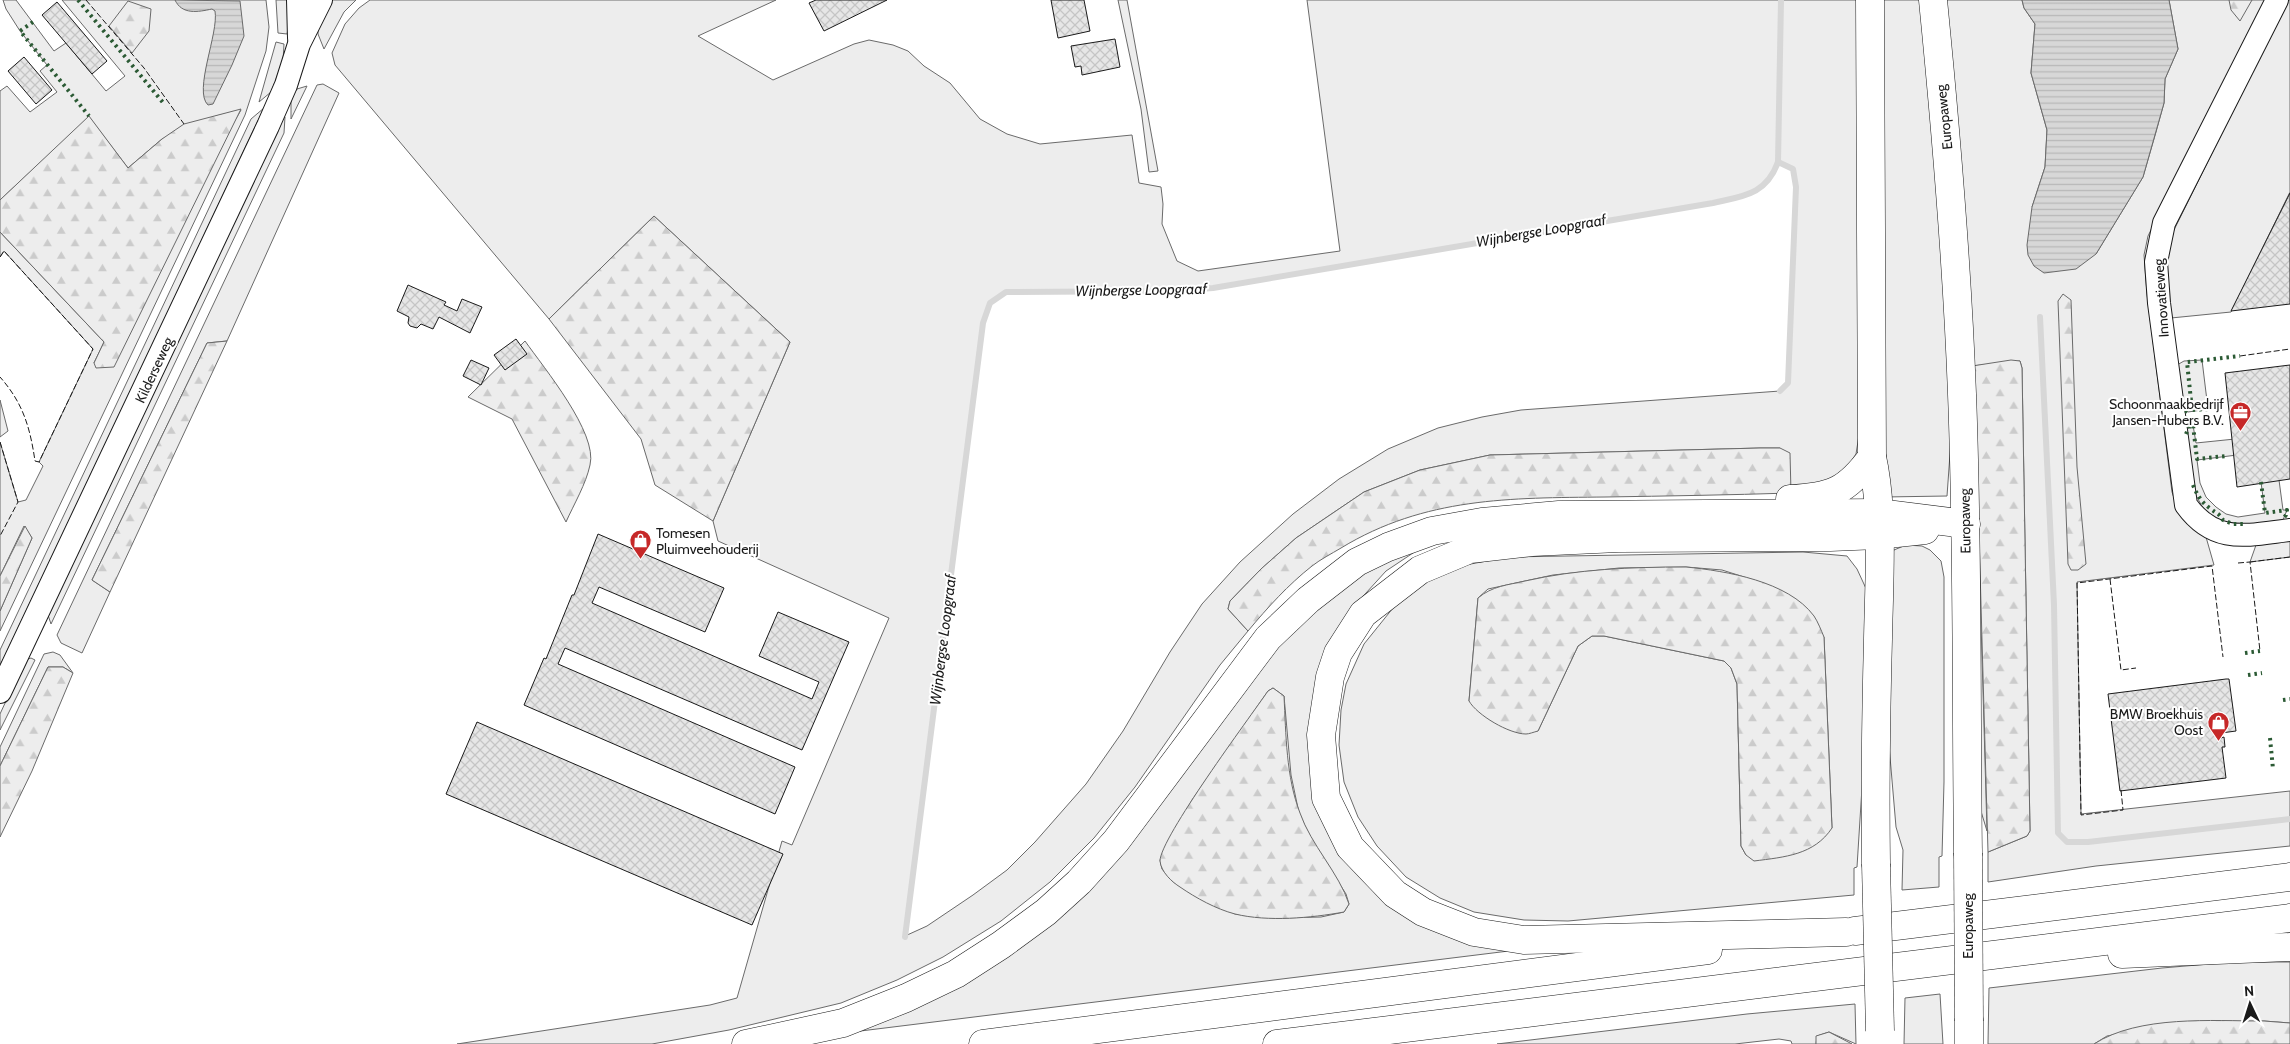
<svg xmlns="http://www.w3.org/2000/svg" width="2290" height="1044" font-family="Cabin,sans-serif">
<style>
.built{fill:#ededed;stroke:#6a6a6a;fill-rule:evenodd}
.forest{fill:url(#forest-firs);stroke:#6a6a6a}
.water{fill:url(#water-rules);stroke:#6a6a6a}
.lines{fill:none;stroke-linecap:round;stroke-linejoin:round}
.stream{stroke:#d7d7d7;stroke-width:6}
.building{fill:url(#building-cross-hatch);stroke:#1a1a1a}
.minor-casing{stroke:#1a1a1a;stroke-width:24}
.major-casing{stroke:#1a1a1a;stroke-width:29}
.highway-casing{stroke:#1a1a1a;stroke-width:29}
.minor{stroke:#fff;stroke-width:22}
.major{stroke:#fff;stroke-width:28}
.highway{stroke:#fff;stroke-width:28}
.major-bridge-casing{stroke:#1a1a1a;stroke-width:29;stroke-linecap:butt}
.major-bridge{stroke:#fff;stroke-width:28}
.hedge{stroke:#2b5a34;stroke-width:4;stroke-dasharray:2.5 4;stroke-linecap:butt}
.fence{stroke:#1a1a1a;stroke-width:1;stroke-dasharray:6 2.5;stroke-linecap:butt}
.labels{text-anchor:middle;stroke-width:4;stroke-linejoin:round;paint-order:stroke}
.street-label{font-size:14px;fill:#1a1a1a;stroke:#fff}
.poi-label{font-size:14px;fill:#1a1a1a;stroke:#fff;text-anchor:end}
.water-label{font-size:15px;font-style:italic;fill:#1a1a1a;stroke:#fff}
</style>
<defs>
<pattern id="forest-firs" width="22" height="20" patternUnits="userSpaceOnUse" patternTransform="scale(1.25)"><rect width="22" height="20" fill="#ededed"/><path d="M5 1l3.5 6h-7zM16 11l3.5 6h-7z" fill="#cbcbcb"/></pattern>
<pattern id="water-rules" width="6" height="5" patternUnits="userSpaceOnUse" patternTransform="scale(1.25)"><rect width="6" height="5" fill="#d7d7d7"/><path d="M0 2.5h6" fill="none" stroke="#b8b8b8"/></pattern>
<pattern id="building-cross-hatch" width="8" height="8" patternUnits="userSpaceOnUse" patternTransform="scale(1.25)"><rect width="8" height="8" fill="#e6e6e6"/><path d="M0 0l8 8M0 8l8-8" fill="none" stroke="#c5c5c5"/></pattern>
</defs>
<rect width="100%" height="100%" fill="#fff"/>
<g class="built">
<path d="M3 0H16L54 51 66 43 106 91 125 76 62 0H266L269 27 266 51 245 115 0 631V611L32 538 24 526 0 576V442L18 502 26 500 43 466 39 462 93 349 4 251 0 257V232L104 342 94 363 241 110 216 116 162 139 128 168 89 117 0 200V91L7 86 30 112 57 92 40 71 47 65 20 31 6 9Z"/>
<path d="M276 0H293L287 34 278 33Z"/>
<path d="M330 0H356L344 12 324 49 318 34V26Z"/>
<path d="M370 0H776L698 36 773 80 854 44 869 40 893 45 908 51 924 66 950 83 980 119 1007 134 1040 144 1132 135 1139 183 1161 187 1163 204 1162 224 1177 261 1198 271 1340 251 1307 0H1857L1860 429 1856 454 1842 475 1791 493 1780 448H1760L1490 455 1420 470 1364 492 1296 538 1261 569 1230 601 1228 609 1248 631 1220 665 1135 787 1094 838 1050 882 1001 921 943 957 897 980 841 1003 729 1030 652 1044H457L710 1005 737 998 782 841 792 845 889 618 718 541 713 521 790 342 654 216 549 319 335 65 332 53 345 24 359 8ZM1778 162 1793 170 1796 187 1788 382 1780 391 1521 410 1482 417 1438 428 1388 449 1339 479 1293 514 1240 562 1202 604 1170 652 1123 731 1086 784 1035 842 1007 870 973 895 927 926 905 936 959 500 983 323 990 303 997 297 1006 292 1022 291H1171L1213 288 1713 203 1744 196 1761 188 1772 177Z"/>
<path d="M1118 0H1127L1158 171 1149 172 1141 109Z"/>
<path d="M1879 0H1923L1944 259 1951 440 1947 496 1884 497Z"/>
<path d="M1945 0H2022L2024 8 2035 24 2031 73 2047 130 2045 167 2032 207 2096 254 2143 177 2156 132 2164 103 2165 79 2178 49 2169 0H2265L2148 236 2144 255 2147 294 2172 492 2177 507 2206 537 2214 565 2077 582 2081 814 2290 791V846L2096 866 1988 882V852L2027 836 2030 831 2022 368 2020 361 1972 366Z"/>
<path d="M2288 0H2290V192L2231 312 2171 318 2165 271 2167 244Z"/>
<path d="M276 42 284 44 283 61 271 92 259 102Z"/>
<path d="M323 84 339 93 227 341 207 343 92 580 110 592 82 653 61 643 57 635 317 85Z"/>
<path d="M307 86 291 119V98L297 89Z"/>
<path d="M264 108 124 405 0 666V650L152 329 251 119Z"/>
<path d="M282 116 285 117 284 133 51 624 48 615Z"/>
<path d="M2202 360 2208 409 2188 412 2182 409 2177 365 2184 361Z"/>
<path d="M0 400 8 431 0 437Z"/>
<path d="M2193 425 2196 443 2235 439 2237 455 2197 460 2200 483 2206 497 2216 507 2226 514 2238 517 2265 513 2261 482 2279 480 2283 510H2287L2283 520 2236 526 2214 519 2203 508 2194 492 2185 431Z"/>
<path d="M1431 541 1386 571 1356 604 1312 713 1362 876 1525 949 820 1036 996 957 1251 673 1356 573ZM1273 688 1284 696 1291 775 1299 813 1311 839 1346 894 1349 904 1344 912 1321 917 1276 918 1235 914 1173 882 1162 869 1160 860 1192 800 1268 691Z"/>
<path d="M2290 541V557L2250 562 2256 545Z"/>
<path d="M1906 545 1922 546 1930 550 1941 561 1944 577V782L1942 856 1939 857V887L1902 890 1903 850 1896 827 1885 698 1886 560 1894 550Z"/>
<path d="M1979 551 1983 690 1987 831 1980 808Z"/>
<path d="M1803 552 1847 556 1857 569 1869 595 1866 724 1857 867 1854 868V895L1568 921 1524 920 1474 912 1440 898 1406 877 1377 846 1358 817 1344 782 1339 745 1341 710 1346 684 1364 644 1393 608 1418 586 1460 566 1508 557ZM1686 567 1722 570 1763 583 1824 637 1832 828 1746 855 1741 846 1737 684 1731 668 1724 661 1604 636H1592L1578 646 1538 731 1469 701 1478 598 1488 589 1553 575 1619 568Z"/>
<path d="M53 652 60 655 73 673 63 667H48L0 766V747L44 654Z"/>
<path d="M31 658 35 660 0 730V714L25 660Z"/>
<path d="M2233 962H2290V1023L2264 1021 2181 1023 2107 1036 2094 1044H1988L1989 988 2162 968Z"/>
<path d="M1940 994 1943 1044H1904L1905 998Z"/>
<path d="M1855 1004 1856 1044 1829 1032 1817 1036 1816 1044H1792L1791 1041 1779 1039 1735 1044H1497L1747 1014Z"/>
</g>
<g class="forest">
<path d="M2229 0H2252L2240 21 2231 10Z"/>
<path d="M128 1 151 9 149 31 132 53 109 26Z"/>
<path d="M241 109 114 367 96 368 94 363 104 342 0 232V200L89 116 128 168 162 139 184 124Z"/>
<path d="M654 216 790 342 713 521 655 485 641 439 549 319Z"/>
<path d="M2063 294 2071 300 2077 467 2086 564 2078 570H2071L2068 564 2058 301Z"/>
<path d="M227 341 110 592 92 580 207 343Z"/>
<path d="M525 341C544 368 598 433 590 465 586 484 574 504 566 522L512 419 468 397Z"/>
<path d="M2011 360 2020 361 2022 368 2030 831 2027 836 1988 852 1977 463 1972 366Z"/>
<path d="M1760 448H1780L1790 453 1791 493C1729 495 1667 496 1605 497 1510 498 1425 497 1341 548 1331 554 1321 559 1312 566 1288 585 1268 607 1248 631L1228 609 1230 601 1261 569 1296 538 1364 492 1420 470 1490 455Z"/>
<path d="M25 526 32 538 0 611V576Z"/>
<path d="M1686 567C1726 571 1788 581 1814 616 1818 622 1821 630 1824 637L1832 828C1814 855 1785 857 1754 861L1746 855 1741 846 1737 684 1731 668 1724 661 1604 636H1592L1578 646 1538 731C1534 732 1529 734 1526 734 1509 734 1477 715 1469 701L1478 598C1492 586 1508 585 1525 581 1578 569 1631 567 1686 567Z"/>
<path d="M48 667H63L73 673 32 771 0 837V766Z"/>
<path d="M1273 688 1284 696C1286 734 1286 777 1300 813 1311 845 1339 873 1349 904L1344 912C1311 918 1268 922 1235 914 1216 909 1196 898 1180 887 1172 882 1161 872 1160 861 1160 838 1250 717 1268 691Z"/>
<path d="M2264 1021 2290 1023V1044H2094C2139 1015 2212 1021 2264 1021Z"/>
<path d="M1829 1032 1852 1044H1816V1036Z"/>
</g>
<g class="water">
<path d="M175 0 240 1 244 36 232 65 213 104 208 105C193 91 219 33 215 11L212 9C198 12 182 15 175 0Z"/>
<path d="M2022 0H2169L2178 49 2165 79 2164 103 2143 177 2096 254 2076 269 2044 273 2034 266 2028 255 2027 245 2032 207 2045 167 2047 130 2031 73 2035 24 2024 8Z"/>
</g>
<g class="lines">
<g class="stream">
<path d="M1778 162 1793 169 1796 187 1788 383 1780 391"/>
<path d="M2040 317 2054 605 2058 833 2067 842H2088L2290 819"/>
<path d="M905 937 983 323 990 303 1006 292 1171 291 1213 288 1713 203C1743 196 1766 195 1778 162L1781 0"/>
</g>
</g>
<g class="building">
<path d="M816 0H887L824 31 809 3Z"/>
<path d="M1051 0H1084L1090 31 1058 38Z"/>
<path d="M57 2 107 61 92 74 42 15Z"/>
<path d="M1115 39 1120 67 1082 75 1081 66 1075 67 1071 46Z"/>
<path d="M24 57 52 90 36 104 8 71Z"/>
<path d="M2290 193V304L2231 311Z"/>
<path d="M408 285 446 302 444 305 457 311 462 299 482 307 470 333 439 317 433 329 421 324 417 328 410 326 408 323 409 317 397 311Z"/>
<path d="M516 339 527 354 505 370 494 355Z"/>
<path d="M471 360 489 368 481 385 463 376Z"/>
<path d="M2290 365V479L2237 487 2225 373Z"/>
<path d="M598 534 724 588 705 632 599 587 592 603 812 699 819 682 759 656 778 612 849 642 802 750 565 648 558 664 795 767 775 814 524 705 544 658 546 659 572 595H574Z"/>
<path d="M2226 679H2229L2236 731 2221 733V738L2224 737 2225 747H2222L2226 778 2120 791 2108 694Z"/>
<path d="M477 722 783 854 752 925 446 794Z"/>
</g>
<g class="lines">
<defs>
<g id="minor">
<path d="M298 0 299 38"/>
<path d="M2277 0 2164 223 2156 262 2159 303 2186 505C2215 545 2247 535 2290 530"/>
<path d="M0 692 268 126 286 85 299 44 321 0"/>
</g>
<g id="major">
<path d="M1870 0 1872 457C1884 511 1879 583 1878 639 1876 714 1875 789 1876 864"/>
<path d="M1933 0C1946 131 1957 262 1962 394 1968 547 1966 700 1968 853"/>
<path d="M1969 1044V1021"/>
</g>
<g id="highway">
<path d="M1790 499C1832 497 1847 491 1872 457"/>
<path d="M1855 931 2290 877"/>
<path d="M1846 932 1524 940 1474 932 1423 912 1395 894 1350 847 1326 798 1321 735 1330 677 1338 653 1363 614 1420 570 1470 549 1532 542 1618 538 1830 537 1878 535 1925 530"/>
<path d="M2122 954 2290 947"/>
<path d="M746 1044 843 1023 906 998 956 974 1001 945 1046 912 1079 882 1116 841 1268 638 1308 600 1357 562 1388 547 1432 531 1482 522 1559 515 1878 513 1966 524"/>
<path d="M983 1044 1708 950"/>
<path d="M1277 1044 2290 918"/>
</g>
</defs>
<use href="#minor" class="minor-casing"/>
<use href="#major" class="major-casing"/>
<use href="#highway" class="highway-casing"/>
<use href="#minor" class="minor"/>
<use href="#major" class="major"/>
<use href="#highway" class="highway"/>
<defs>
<g id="major-bridge">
<path d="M1968 853 1969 1021"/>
<path d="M1876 864 1880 1031"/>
</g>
</defs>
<use href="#major-bridge" class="major-bridge-casing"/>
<use href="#major-bridge" class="major-bridge"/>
<g class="hedge">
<path d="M78 0 165 105"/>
<path d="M33 22 20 31 89 116"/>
<path d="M2182 406V409L2188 412"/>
<path d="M2208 409 2192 410 2187 362 2240 356"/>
<path d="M2186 434 2189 427 2193 425 2197 459 2226 456"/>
<path d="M2261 482 2265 513 2287 510 2286 515 2282 520"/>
<path d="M2193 485C2197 495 2202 503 2211 509 2217 514 2219 513 2223 520L2233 524H2245"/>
<path d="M2245 653 2260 651"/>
<path d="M2248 675 2262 673"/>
<path d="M2283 700 2290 699"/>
<path d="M2270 738 2273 769"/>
</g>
<g class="fence">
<path d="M86 0 144 68 184 124"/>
<path d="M0 257 4 251 93 349 39 462 35 461C30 427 23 403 0 377"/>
<path d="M2240 356 2290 349"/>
<path d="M0 442 18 502 0 536"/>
<path d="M2250 562 2290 557"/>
<path d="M2238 563 2250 562 2260 651"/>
<path d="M2110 579 2121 670 2136 668"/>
<path d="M2121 790 2123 810 2081 815 2077 583 2212 566 2223 657"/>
</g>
</g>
<defs>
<symbol id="office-pin" viewBox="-11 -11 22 30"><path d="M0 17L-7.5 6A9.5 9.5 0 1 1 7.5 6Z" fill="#c62828" stroke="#fff"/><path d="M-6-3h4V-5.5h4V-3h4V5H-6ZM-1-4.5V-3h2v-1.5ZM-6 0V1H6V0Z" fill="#fff"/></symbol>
<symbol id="shop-pin" viewBox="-11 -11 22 30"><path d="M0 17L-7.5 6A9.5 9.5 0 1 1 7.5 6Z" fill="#c62828" stroke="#fff"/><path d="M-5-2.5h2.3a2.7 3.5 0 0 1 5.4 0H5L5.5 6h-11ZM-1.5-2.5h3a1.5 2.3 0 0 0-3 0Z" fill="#fff"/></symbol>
</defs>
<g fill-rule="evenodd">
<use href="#office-pin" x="2228" y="400" width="25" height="34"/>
<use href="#shop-pin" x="628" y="528" width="25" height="34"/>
<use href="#shop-pin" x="2206" y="710" width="25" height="34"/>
</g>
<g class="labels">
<g class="street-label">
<text transform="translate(1944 117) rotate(-96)" y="5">Europaweg</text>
<text transform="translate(2161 298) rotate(-94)" y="5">Innovatieweg</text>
<text transform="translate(154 370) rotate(-65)" y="5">Kilderseweg</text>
<text transform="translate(1965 521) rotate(-91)" y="5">Europaweg</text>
<text transform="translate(1968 926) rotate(-90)" y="5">Europaweg</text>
</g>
<g class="poi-label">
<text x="2224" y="409">Schoonmaakbedrijf<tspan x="2224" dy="16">Jansen-Hubers B.V.</tspan></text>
<text x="656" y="538" text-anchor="start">Tomesen<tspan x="656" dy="16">Pluimveehouderij</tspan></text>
<text x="2203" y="719">BMW Broekhuis<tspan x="2203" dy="16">Oost</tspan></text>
</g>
<g class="water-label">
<text transform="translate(1541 231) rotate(-10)" y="5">Wijnbergse Loopgraaf</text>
<text transform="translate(1141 290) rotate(-1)" y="5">Wijnbergse Loopgraaf</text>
<text transform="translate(943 640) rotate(-83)" y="5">Wijnbergse Loopgraaf</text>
</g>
</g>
<g transform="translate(2250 1004) rotate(356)" stroke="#ffffff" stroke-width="4" paint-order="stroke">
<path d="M0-4L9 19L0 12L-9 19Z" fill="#1a1a1a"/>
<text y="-8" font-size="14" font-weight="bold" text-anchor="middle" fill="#1a1a1a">N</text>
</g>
</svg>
